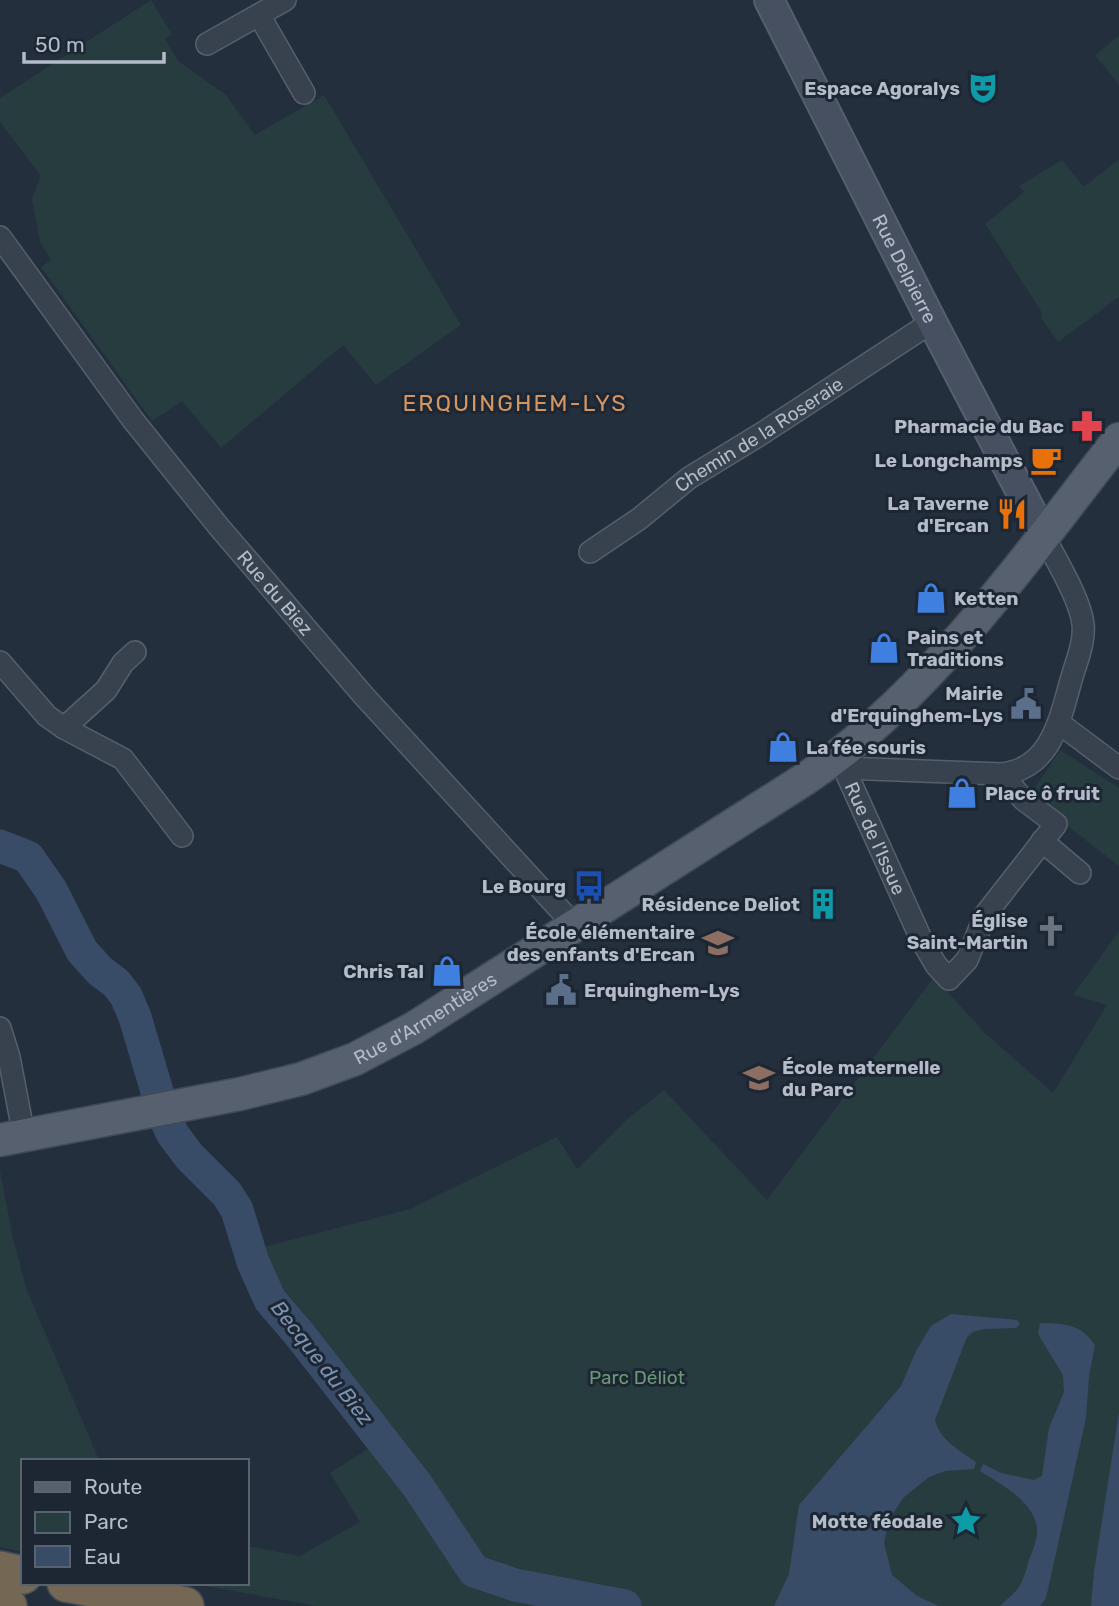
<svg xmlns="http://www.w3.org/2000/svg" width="1119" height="1606" font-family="Rubik,sans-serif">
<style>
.green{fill:#263c3f}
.water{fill:#394c67}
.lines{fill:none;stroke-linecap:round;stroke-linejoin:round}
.river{stroke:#394c67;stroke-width:33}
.street-casing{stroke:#565f6c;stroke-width:24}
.secondary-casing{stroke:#565f6c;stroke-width:32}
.primary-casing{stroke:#414a57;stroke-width:35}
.highway-casing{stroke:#434c59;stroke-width:40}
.street{stroke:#38414e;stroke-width:21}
.secondary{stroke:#465061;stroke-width:28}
.primary{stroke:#56606e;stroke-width:32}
.highway{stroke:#746855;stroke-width:37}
.labels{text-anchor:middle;stroke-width:6;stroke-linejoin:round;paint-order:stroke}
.poi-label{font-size:19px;font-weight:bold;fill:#b4bcc9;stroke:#1d2633;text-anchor:end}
.street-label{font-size:19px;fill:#b4bcc9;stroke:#1d2633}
.park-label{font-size:19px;fill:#6b9a76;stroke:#1d2633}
.water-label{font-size:21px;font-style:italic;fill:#7c92b1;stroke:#1d2633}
.quarter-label{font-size:23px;letter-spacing:2px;fill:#d59563;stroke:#1d2633}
</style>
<rect width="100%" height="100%" fill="#242f3e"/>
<g class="green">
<path d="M151 0 172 34 165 39 178 61 226 95 255 135 324 95 461 325 376 385 343 345 221 448 182 401 152 421 41 267 51 260 40 242 32 199 41 176 0 122V98Z"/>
<path d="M1119 36V85L1095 55Z"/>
<path d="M1119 159V297L1058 342 1042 319 1041 311 985 224 1024 192 1019 186 1062 160 1084 187Z"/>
<path d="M1060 750 1119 788V866L1034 800 1033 791Z"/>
<path d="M1119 931V1412L1094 1606H317L188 1583H247V1546L300 1556 360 1522 330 1473 385 1438 272 1287 260 1248 410 1209 557 1137 577 1169 626 1120 664 1090 767 1200 934 977 985 1033 1053 1093 1107 1005 1073 995Z"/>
<path d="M0 1171 12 1234 26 1288 99 1460 102 1461H23V1552L0 1547Z"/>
</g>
<g class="water">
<path d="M951 1314 1017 1320 1020 1324 1016 1328 984 1329 973 1332 967 1337 935 1420C939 1439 960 1451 976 1462L974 1469 945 1471 929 1477 903 1498 889 1520 884 1543 892 1575 917 1596 939 1606H774L789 1574 799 1505 901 1386 916 1351 931 1326Z"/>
<path d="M1040 1323C1063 1324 1081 1323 1095 1345L1089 1376 1086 1418 1046 1598 1040 1606H1000C1005 1600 1011 1597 1016 1591 1023 1583 1026 1570 1029 1560 1032 1552 1036 1543 1037 1534 1039 1504 1002 1485 980 1471L983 1464 1001 1473 1034 1480 1042 1476 1049 1428 1064 1392 1063 1375 1038 1334Z"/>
<path d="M1119 1412V1606H1091L1094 1572Z"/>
</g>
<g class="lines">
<path class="river" d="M0 846 28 857 51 890 82 951 100 971 116 983 126 996 135 1017 164 1115 172 1133 189 1156 227 1194 237 1210 253 1262 270 1300 300 1335 417 1485 474 1571 515 1585 625 1606"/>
<defs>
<g id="street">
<path d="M259 15 304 93"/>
<path d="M207 44 285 0"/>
<path id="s1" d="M0 237 133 420 219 527 364 696 575 926"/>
<path id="s2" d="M590 552 639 519 689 478 761 434 932 322"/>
<path d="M0 662 47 716 64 728 123 759 182 836"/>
<path d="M1059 723 1119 768"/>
<path d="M64 728 106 690 123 663 135 652"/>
<path d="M840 759 844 768 1001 774C1052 769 1060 718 1072 677 1077 660 1085 641 1083 624 1080 598 1055 559 1043 534"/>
<path id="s3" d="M844 768 922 941 936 965 949 979 967 960 985 915 1056 824 1024 800 1001 774"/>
<path d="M1042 841 1080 873"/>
<path d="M0 1028 9 1057 24 1136"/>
</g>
<g id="secondary">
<path id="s4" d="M769 0 932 322 1043 534"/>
</g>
<g id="primary">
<path id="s5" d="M0 1140 240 1094 301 1079 355 1059 414 1028 805 779C929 697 1028 555 1119 439"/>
</g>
<g id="highway">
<path d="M0 1570 23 1575"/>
<path d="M66 1583 185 1606"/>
<path d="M0 1604 8 1606"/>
</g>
</defs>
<use href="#street" class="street-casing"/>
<use href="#secondary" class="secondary-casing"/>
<use href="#primary" class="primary-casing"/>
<use href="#highway" class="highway-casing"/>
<use href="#street" class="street"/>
<use href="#secondary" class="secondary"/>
<use href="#primary" class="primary"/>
<use href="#highway" class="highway"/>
</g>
<defs>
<symbol id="theatre-bare" viewBox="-9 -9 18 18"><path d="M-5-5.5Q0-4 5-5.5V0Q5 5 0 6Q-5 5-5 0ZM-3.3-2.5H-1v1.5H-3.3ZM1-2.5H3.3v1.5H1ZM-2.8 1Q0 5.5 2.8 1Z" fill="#0f9aa8" stroke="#1d2633" stroke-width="2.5" paint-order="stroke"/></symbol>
<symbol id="pharmacy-bare" viewBox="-9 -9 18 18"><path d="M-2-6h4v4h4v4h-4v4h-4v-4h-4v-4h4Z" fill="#e0444e" stroke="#1d2633" stroke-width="2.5" paint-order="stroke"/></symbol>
<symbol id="cafe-bare" viewBox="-9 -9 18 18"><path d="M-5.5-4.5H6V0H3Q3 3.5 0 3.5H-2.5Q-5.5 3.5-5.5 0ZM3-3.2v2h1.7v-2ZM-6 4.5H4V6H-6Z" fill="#e8710a" stroke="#1d2633" stroke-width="2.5" paint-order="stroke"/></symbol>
<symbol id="restaurant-bare" viewBox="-9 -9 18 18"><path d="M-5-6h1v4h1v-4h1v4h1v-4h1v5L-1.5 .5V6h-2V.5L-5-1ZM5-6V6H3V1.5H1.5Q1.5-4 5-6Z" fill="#e8710a" stroke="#1d2633" stroke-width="2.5" paint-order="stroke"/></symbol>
<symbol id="shop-bare" viewBox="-9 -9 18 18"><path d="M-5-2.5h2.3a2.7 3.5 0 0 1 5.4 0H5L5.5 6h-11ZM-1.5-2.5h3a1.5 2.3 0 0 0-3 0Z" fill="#3f7fe0" stroke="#1d2633" stroke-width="2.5" paint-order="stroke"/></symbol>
<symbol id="civic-bare" viewBox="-9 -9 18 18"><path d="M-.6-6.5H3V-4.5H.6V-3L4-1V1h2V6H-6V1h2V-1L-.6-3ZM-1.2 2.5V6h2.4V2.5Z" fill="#5c6f8a" stroke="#1d2633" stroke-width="2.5" paint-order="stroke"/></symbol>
<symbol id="bus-bare" viewBox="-9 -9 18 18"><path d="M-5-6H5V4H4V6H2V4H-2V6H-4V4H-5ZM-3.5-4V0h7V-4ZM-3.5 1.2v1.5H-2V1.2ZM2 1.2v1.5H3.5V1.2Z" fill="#1a4fb4" stroke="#1d2633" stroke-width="2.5" paint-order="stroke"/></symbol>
<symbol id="building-bare" viewBox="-9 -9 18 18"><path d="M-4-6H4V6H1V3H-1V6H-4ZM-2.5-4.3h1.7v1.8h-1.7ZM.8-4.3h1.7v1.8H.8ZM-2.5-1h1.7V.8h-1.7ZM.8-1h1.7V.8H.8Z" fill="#0f9aa8" stroke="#1d2633" stroke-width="2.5" paint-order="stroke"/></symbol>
<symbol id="church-bare" viewBox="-9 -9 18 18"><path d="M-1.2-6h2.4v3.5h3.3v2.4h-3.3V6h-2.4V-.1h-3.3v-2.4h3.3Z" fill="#6b7280" stroke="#1d2633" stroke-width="2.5" paint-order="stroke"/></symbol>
<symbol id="school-bare" viewBox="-9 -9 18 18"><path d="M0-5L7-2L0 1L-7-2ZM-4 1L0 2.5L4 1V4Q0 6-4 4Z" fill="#8d6e63" stroke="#1d2633" stroke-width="2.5" paint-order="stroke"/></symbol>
<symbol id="sight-bare" viewBox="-9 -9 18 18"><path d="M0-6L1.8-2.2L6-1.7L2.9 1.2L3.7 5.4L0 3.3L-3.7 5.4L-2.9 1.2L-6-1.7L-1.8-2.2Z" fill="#0f9aa8" stroke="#1d2633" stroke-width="2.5" paint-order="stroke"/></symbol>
</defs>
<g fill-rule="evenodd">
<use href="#theatre-bare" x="961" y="66" width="44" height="44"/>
<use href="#pharmacy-bare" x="1065" y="404" width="44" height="44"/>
<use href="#cafe-bare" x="1024" y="438" width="44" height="44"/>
<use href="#restaurant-bare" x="990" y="492" width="44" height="44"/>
<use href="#shop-bare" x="909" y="576" width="44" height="44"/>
<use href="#shop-bare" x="862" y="626" width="44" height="44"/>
<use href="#civic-bare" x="1004" y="682" width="44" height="44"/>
<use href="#shop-bare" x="761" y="725" width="44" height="44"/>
<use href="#shop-bare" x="940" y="771" width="44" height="44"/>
<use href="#bus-bare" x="567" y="864" width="44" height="44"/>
<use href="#building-bare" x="801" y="882" width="44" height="44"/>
<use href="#church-bare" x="1029" y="909" width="44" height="44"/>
<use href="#school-bare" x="696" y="921" width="44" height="44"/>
<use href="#shop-bare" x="425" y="949" width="44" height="44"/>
<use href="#civic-bare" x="539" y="968" width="44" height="44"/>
<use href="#school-bare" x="737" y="1056" width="44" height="44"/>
<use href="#sight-bare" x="944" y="1499" width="44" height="44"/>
</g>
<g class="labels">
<g class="poi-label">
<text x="960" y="95">Espace Agoralys</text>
<text x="1064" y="433">Pharmacie du Bac</text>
<text x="1023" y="467">Le Longchamps</text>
<text x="989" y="510">La Taverne<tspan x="989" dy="22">d'Ercan</tspan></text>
<text x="954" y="605" text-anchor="start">Ketten</text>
<text x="907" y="644" text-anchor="start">Pains et<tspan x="907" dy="22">Traditions</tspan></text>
<text x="1003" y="700">Mairie<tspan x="1003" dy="22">d'Erquinghem-Lys</tspan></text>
<text x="806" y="754" text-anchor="start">La fée souris</text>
<text x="985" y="800" text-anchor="start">Place ô fruit</text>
<text x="566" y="893">Le Bourg</text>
<text x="800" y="911">Résidence Deliot</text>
<text x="1028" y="927">Église<tspan x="1028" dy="22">Saint-Martin</tspan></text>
<text x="695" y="939">École élémentaire<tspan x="695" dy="22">des enfants d'Ercan</tspan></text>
<text x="424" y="978">Chris Tal</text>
<text x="584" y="997" text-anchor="start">Erquinghem-Lys</text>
<text x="782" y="1074" text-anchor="start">École maternelle<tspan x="782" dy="22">du Parc</tspan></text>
<text x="943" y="1528">Motte féodale</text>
</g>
<g class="street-label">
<text dy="7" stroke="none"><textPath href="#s4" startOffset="301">Rue Delpierre</textPath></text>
<text dy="7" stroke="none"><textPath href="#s2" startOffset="206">Chemin de la Roseraie</textPath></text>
<text dy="7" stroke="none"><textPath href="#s1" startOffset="450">Rue du Biez</textPath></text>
<text dy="7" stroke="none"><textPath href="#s3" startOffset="77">Rue de l'Issue</textPath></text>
<text dy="7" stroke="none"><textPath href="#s5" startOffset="446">Rue d'Armentières</textPath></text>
</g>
<g class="park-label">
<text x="637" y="1384">Parc Déliot</text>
</g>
<g class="water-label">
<text transform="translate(322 1363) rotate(52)" y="7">Becque du Biez</text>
</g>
<g class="quarter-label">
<text x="515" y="411">ERQUINGHEM-LYS</text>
</g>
</g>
<rect x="21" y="1459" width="228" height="126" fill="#1d2633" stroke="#59626f" stroke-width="2"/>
<rect x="35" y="1482" width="35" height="10" fill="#56606e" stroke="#59626f" stroke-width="2"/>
<text x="84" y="1494" font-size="21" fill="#b4bcc9">Route</text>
<rect x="35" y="1512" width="35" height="21" fill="#263c3f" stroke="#59626f" stroke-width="2"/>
<text x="84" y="1529" font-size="21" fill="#b4bcc9">Parc</text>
<rect x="35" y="1546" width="35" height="21" fill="#394c67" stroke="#59626f" stroke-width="2"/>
<text x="84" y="1564" font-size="21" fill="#b4bcc9">Eau</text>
<path d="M24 52v10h140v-10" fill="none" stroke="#b4bcc9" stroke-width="3.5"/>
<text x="35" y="52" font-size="21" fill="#b4bcc9" stroke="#1d2633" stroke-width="5" paint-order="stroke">50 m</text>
</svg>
